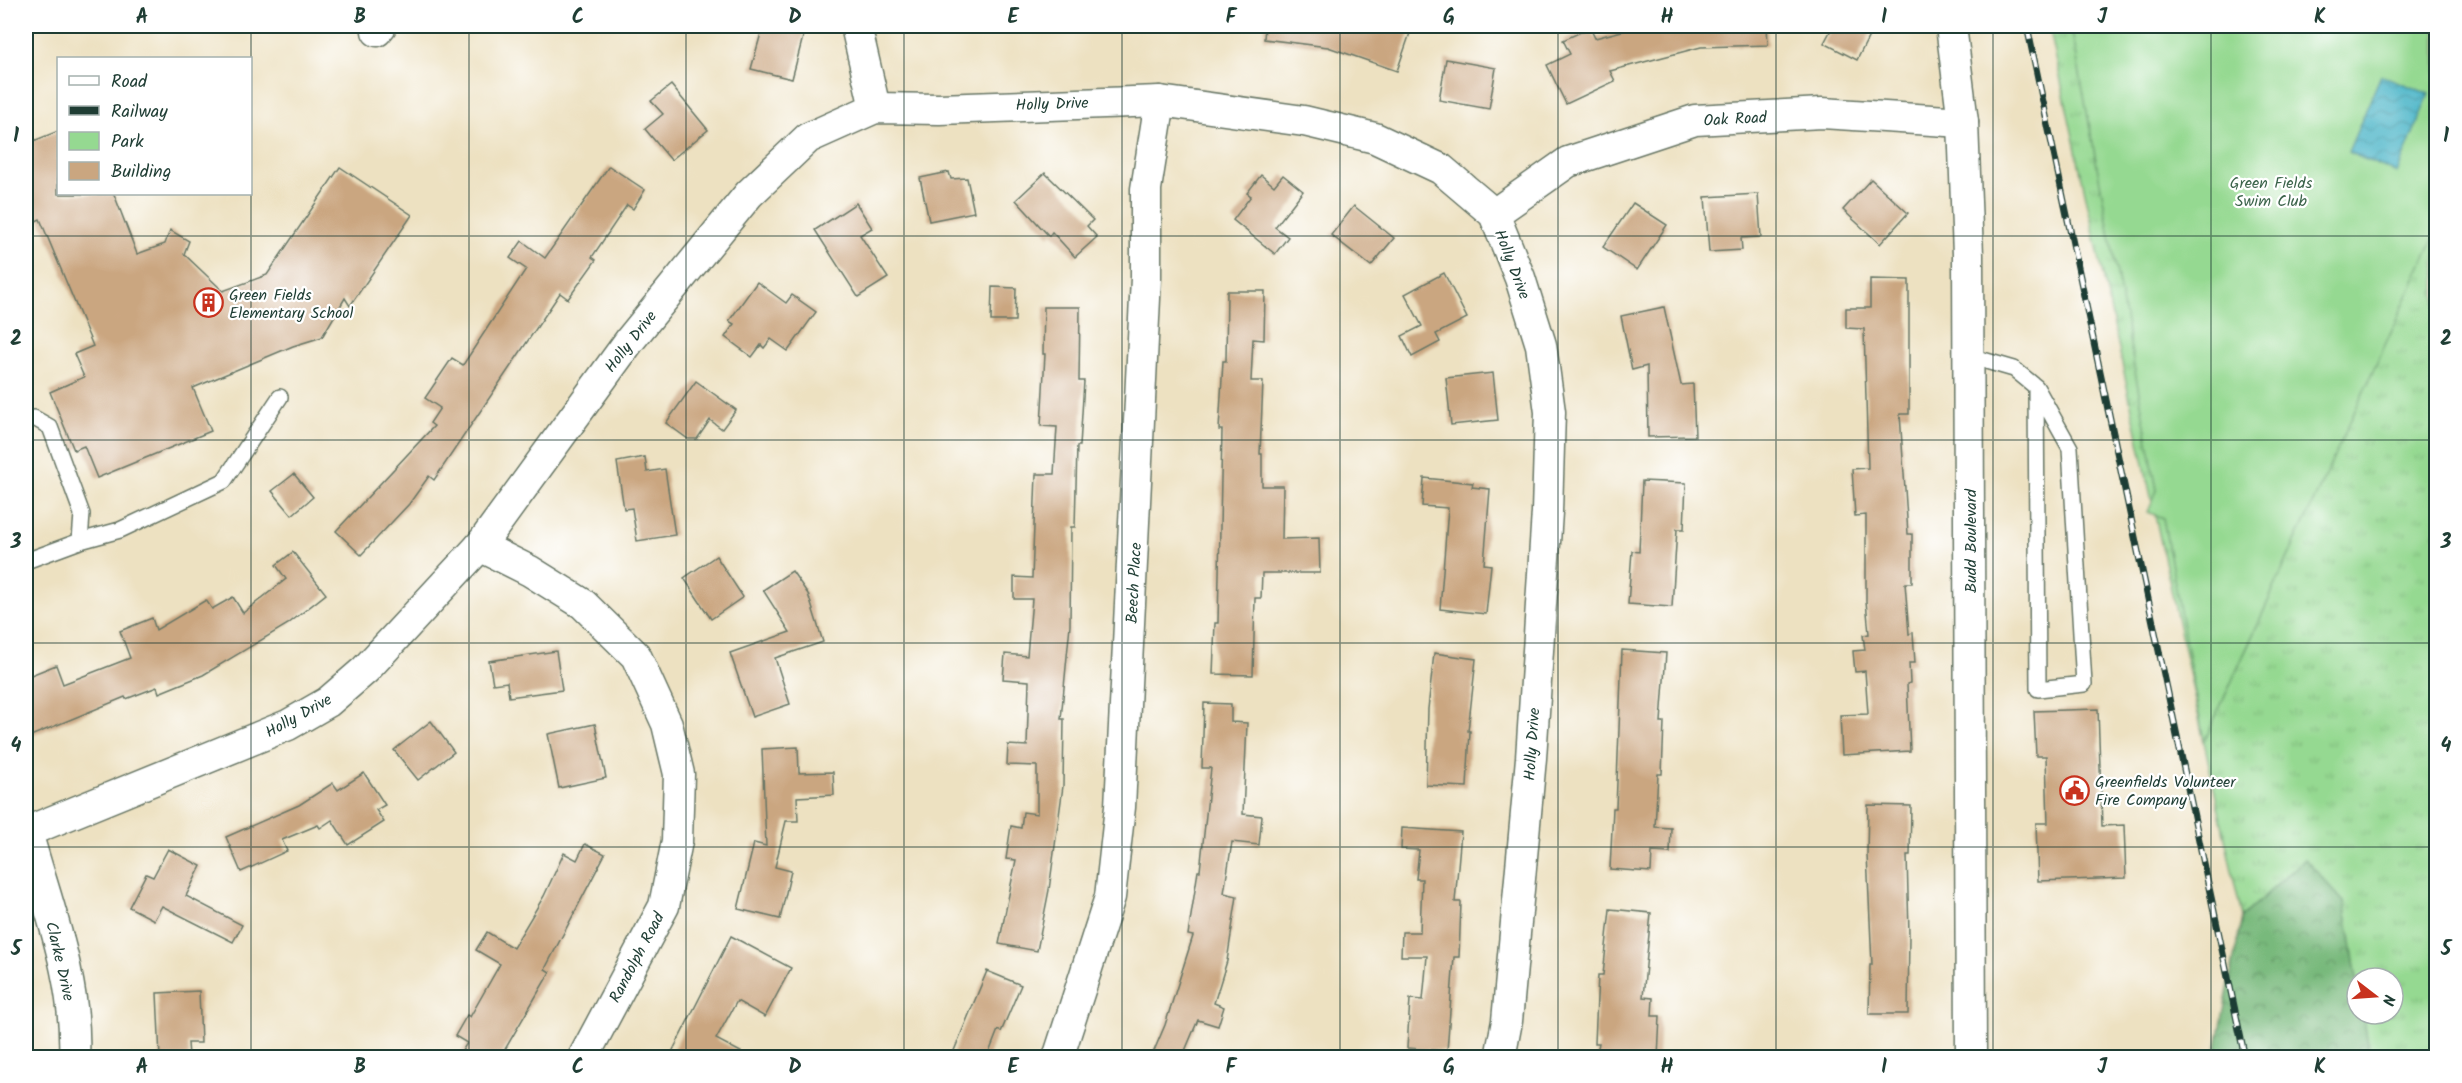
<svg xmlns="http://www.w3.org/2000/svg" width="2462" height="1083" font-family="Kalam,sans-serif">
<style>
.grass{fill:url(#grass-tufts);stroke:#5a8b62;stroke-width:1.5}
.forest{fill:url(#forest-crowns);stroke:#4c7b58;stroke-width:1.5}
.park{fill:#95d991;stroke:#5a8b62;stroke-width:1.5}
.water{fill:url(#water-waves);stroke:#35797e;stroke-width:1.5}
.building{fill:#caa680}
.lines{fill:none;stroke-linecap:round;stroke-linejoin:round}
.service-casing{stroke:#677665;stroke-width:18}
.minor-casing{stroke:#677665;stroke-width:33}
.service{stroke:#fff;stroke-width:15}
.minor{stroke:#fff;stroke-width:30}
.rail-casing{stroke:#1f3d34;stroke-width:7}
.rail{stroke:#fff;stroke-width:4.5;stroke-dasharray:14;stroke-linecap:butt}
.grid{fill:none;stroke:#1f3d34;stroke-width:1.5;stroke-opacity:0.55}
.labels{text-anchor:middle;stroke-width:4.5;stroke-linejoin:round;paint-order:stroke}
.street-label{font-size:16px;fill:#1f3d34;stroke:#fff}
.park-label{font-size:16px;fill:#3c644b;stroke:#fff}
.poi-label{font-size:16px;fill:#1f3d34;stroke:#fff;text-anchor:start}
.neatline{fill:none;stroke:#1f3d34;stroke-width:2}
.grid-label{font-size:20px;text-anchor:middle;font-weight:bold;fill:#1f3d34}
</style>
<defs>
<pattern id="grass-tufts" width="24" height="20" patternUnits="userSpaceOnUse" patternTransform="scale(1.5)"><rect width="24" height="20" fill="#95d991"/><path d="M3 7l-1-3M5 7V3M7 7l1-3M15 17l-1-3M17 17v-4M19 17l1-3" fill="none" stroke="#80bb7e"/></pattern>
<pattern id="forest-crowns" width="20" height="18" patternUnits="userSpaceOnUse" patternTransform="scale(1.5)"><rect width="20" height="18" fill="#78b97b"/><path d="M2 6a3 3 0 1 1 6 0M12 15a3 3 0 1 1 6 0" fill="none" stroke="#629866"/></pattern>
<pattern id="water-waves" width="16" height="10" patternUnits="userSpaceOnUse" patternTransform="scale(1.5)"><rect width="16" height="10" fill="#4bb5c8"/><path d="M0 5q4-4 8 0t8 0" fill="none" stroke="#3e94a3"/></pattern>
</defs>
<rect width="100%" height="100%" fill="#fff"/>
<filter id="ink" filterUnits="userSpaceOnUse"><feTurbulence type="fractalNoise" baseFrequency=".0167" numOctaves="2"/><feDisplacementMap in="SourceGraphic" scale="12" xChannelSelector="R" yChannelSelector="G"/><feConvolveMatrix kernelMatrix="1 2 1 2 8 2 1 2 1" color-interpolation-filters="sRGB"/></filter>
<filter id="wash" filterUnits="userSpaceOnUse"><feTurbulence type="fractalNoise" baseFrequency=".008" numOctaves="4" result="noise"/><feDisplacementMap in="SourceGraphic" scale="24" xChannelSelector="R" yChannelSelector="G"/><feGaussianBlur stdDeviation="1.35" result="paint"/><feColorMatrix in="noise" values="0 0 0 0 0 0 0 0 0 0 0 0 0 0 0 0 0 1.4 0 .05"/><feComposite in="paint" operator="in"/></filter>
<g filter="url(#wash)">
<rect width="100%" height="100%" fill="#ede1c1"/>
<path class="grass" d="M2049 26H2436V1057H2370L2363 1014H2393V978L2357 979 2344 902 2305 860 2242 917Z"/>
<path class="forest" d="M2305 859 2344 902 2357 979V1014H2363L2370 1057H2215L2242 917Z"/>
<path class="park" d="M2071 26H2436V233L2204 742 2163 518 2148 512 2157 490Z"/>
<path class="water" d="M2381 75 2429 94 2397 173 2348 152Z"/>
<g id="blocks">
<g class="building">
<path d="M763 26H792L805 29 792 79 751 69Z"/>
<path d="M1265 26H1388L1410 33 1397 71 1328 47 1264 39Z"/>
<path d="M1641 26H1767L1768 45 1701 47 1610 71 1615 81 1566 104 1547 65 1570 54 1563 40 1590 28 1595 38Z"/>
<path d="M1833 26H1874L1857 60 1824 43Z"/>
<path d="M1446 59 1496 68 1489 109 1439 100Z"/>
<path d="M671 85 708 130 671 160 645 129 663 114 651 101Z"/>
<path d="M58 131V194H114L137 254 165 244 170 230 189 241 184 254 223 291 267 275 340 167 412 215 350 306 345 298 322 337 293 346 193 388 211 431 97 478 84 446 74 450 50 392 84 377 74 354 93 346 40 219 26 226V144Z"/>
<path d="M609 166 645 190 633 209 627 205 592 257 596 260 568 299 560 293 434 480 429 476 409 504 361 555 336 531 434 426 430 423 440 408 425 398 452 358 463 365 526 269 510 258 522 241 545 258Z"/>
<path d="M949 172 951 179 967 178 974 212 929 221 920 178Z"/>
<path d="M1045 173 1093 220 1087 226 1097 237 1075 257 1052 232 1049 236 1016 200Z"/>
<path d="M1261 175 1274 186 1283 175 1303 191 1275 227 1288 237 1275 254 1233 220 1251 196 1247 193Z"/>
<path d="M1871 179 1908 213 1880 244 1843 210Z"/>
<path d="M1758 194 1761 237 1741 238 1742 250 1709 252 1705 197Z"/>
<path d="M856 203 872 228 860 235 888 278 858 297 815 230Z"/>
<path d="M1633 203 1667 225 1637 270 1603 247Z"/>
<path d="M1354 206 1394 238 1371 266 1331 235Z"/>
<path d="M1444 273 1467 318 1436 334 1440 342 1412 357 1402 336 1422 326 1405 294Z"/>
<path d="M1870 279 1909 280V414H1900L1908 534H1912V583H1905L1909 634 1913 633 1915 663H1909L1910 683 1907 684 1910 751 1842 755 1840 715 1868 714 1865 671 1855 672 1853 651 1865 650 1863 635 1869 634 1866 601V515L1855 516 1852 469 1868 468 1864 329 1846 328V308H1870Z"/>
<path d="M757 282 786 303 792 295 816 312 788 351 771 339 764 348 761 345 752 357 725 337 734 324 729 321Z"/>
<path d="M992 287 1016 288 1015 321H991Z"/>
<path d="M1227 291H1265L1264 340 1253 339 1251 381H1263L1260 454H1262V486H1283L1282 539 1319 538 1320 573H1262L1261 598H1255L1253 675 1213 674 1215 623H1218L1222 430H1219L1223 361H1226Z"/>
<path d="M1044 307H1080L1079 381H1084L1080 446H1077L1075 527H1071L1070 625 1061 719H1064L1063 786 1049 890 1037 951 999 944 1016 860 1006 859 1011 826 1021 828 1023 812 1037 814V766L1007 765 1008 745 1027 746 1029 681 1003 679 1005 654 1027 656 1032 599H1014V577L1032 578 1036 474H1054L1057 427 1041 426 1045 354H1043Z"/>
<path d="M1664 307 1681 385 1693 384 1695 436 1648 437 1647 366 1632 370 1621 316Z"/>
<path d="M1493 373 1498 420 1451 425 1446 378Z"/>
<path d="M696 381 736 410 722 429 710 420 697 439H688L666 423Z"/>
<path d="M645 457 647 472 665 469 675 535 637 541 632 508 624 509 617 462Z"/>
<path d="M294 474 313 497 292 515 272 491Z"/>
<path d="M1424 478 1473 483 1472 487 1490 489 1484 564 1491 565 1486 614 1440 609 1448 508 1422 506Z"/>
<path d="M1642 481 1686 483 1684 529H1677L1672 607 1628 604 1632 551 1639 552Z"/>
<path d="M293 552 326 594 288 624 203 675 159 693 157 687 126 699 125 697 26 738V677L56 665 63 684 130 658 120 631 152 618 156 630 206 600 212 609 233 597 243 613 286 579 276 565Z"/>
<path d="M716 556 743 597 711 619 684 578Z"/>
<path d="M792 571 808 594 823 642 775 658 790 704 752 717 730 653 790 632 763 590Z"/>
<path d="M1622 650 1666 653 1661 722H1664L1662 774H1658L1655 827 1671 828 1670 853 1652 852 1651 872 1610 869 1613 808H1616Z"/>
<path d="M556 651 562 690 509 697 507 682 493 684 489 661Z"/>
<path d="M1434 653 1476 659 1468 731H1470L1467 787 1426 785 1428 709Z"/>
<path d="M1204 703 1231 704V722L1247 723 1243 814 1262 816 1259 845 1232 842 1224 893 1237 896 1227 961 1214 1003 1224 1007 1218 1026 1198 1020 1182 1058H1151L1165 1025 1193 936 1188 935 1198 871H1200L1211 768H1202Z"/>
<path d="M2098 709 2102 826 2124 825 2126 878 2038 881 2036 823H2048L2046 756H2036L2034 711Z"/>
<path d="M431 721 454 752 418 780 394 750Z"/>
<path d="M595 724 606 778 559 788 548 734Z"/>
<path d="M798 747 799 773 833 772 834 795 797 797 798 821H786L775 867 791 871 780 919 738 909 754 843 766 846 762 749Z"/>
<path d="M364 773 385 805 376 810 384 822 348 845 332 820 320 828 318 825 282 840 287 851 241 872 226 837 299 805 333 783 338 790Z"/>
<path d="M1868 805 1911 806 1910 855H1907L1909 934 1908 1014H1869L1870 965H1872L1867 854Z"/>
<path d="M1402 828 1461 832 1455 902H1461L1459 957H1454L1447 1051 1407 1048 1410 999 1423 1000 1427 956H1401L1402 932H1420L1422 879H1416L1419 850 1401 849Z"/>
<path d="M585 844 605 854 545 969 550 972 500 1058H474L462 1051 467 1043 455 1036 467 1015 470 1017 500 964 476 950 487 932 513 948 544 896 564 853 577 860Z"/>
<path d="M168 849 201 866 186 896 242 925 233 942 162 906 154 920 129 907 146 874 153 877Z"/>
<path d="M1610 909 1651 913 1643 997 1653 998 1652 1016H1660L1658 1058H1596L1599 1043H1595L1598 975H1603Z"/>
<path d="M731 936 791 968 765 1017 737 1001 716 1039 752 1058H669Z"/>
<path d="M987 971 1021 985 1001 1032 998 1030 987 1058H951Z"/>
<path d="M199 991 201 1043H188L189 1056 160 1058 157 993Z"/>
</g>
</g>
</g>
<g filter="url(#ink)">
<use href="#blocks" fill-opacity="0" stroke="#677665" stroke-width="1.5"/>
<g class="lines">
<defs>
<g id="service">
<path d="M1969 356 2014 369 2036 387 2038 689 2084 684 2070 448 2036 387"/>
<path d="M26 420 34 418 50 427 82 514 80 541 26 561"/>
<path d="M80 541 120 530 224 481 280 397"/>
</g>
<g id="minor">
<path d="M856 26 875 108"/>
<path d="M1951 26 1963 122 1968 255 1971 1058"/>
<path d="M377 31 381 26"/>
<path d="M1494 214 1568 162 1695 120 1822 113 1963 122"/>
<path d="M480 546 530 571 583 604 636 656 667 724 679 774 677 841 664 906 583 1058"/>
<path d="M26 832 288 725 328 702 365 670 480 546 630 340 749 194 808 138 875 108 939 109 1160 101 1304 121 1375 138 1441 169 1494 214 1520 278 1541 345 1550 412 1547 512 1531 758 1507 1021 1500 1058"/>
<path d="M27 832C47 905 78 980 74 1058"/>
<path d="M1058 1058 1110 897 1120 807 1146 278V189L1160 101"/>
</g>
</defs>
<use href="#service" class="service-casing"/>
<use href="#minor" class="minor-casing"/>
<use href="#service" class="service"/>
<use href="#minor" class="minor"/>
<defs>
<path id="rail" d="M2027 26 2245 1058"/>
</defs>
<use href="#rail" class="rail-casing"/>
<use href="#rail" class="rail"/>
</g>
</g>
<path class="grid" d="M251 26V1058M469 26V1058M686 26V1058M904 26V1058M1122 26V1058M1340 26V1058M1558 26V1058M1776 26V1058M1993 26V1058M2211 26V1058M26 236H2436M26 440H2436M26 643H2436M26 847H2436"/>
<defs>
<symbol id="building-ring" viewBox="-11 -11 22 22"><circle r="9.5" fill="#fff" stroke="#c8321e" stroke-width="1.5"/><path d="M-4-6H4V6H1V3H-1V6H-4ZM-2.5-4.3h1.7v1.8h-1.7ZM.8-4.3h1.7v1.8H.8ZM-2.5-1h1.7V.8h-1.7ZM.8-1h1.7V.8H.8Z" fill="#c8321e"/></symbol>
<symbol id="civic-ring" viewBox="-11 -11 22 22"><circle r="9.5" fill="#fff" stroke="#c8321e" stroke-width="1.5"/><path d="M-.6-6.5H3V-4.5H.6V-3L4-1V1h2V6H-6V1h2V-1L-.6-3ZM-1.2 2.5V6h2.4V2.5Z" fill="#c8321e"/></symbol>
</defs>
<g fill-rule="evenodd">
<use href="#building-ring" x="192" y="286" width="33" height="33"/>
<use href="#civic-ring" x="2058" y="774" width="33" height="33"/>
</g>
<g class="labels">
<g class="street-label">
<text transform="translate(1052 103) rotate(-2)" y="6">Holly Drive</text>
<text transform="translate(1735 118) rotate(-3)" y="6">Oak Road</text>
<text transform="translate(1513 264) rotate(69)" y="6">Holly Drive</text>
<text transform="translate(630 341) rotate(-52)" y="6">Holly Drive</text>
<text transform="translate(1970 541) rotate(-90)" y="6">Budd Boulevard</text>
<text transform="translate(1133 583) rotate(-87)" y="6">Beech Place</text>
<text transform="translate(298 715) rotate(-29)" y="6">Holly Drive</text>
<text transform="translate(1531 744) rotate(-86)" y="6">Holly Drive</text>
<text transform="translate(636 957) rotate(-62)" y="6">Randolph Road</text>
<text transform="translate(61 961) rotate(77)" y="6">Clarke Drive</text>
</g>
<g class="park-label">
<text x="2271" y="188">Green Fields<tspan x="2271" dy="18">Swim Club</tspan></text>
</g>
<g class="poi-label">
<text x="229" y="300">Green Fields<tspan x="229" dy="18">Elementary School</tspan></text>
<text x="2095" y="787">Greenfields Volunteer<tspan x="2095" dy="18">Fire Company</tspan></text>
</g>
</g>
<rect width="2462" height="1083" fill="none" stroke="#fff" stroke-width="66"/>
<rect x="57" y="57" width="195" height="138" fill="#ffffff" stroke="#a5b1ae" stroke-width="1.5"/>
<rect x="69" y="76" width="30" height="9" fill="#ffffff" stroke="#a5b1ae" stroke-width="1.5"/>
<text x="111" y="87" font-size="18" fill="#1f3d34">Road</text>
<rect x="69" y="106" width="30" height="9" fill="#1f3d34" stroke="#a5b1ae" stroke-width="1.5"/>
<text x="111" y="117" font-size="18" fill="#1f3d34">Railway</text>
<rect x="69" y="132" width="30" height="18" fill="#95d991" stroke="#a5b1ae" stroke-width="1.5"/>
<text x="111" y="147" font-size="18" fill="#1f3d34">Park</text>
<rect x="69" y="162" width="30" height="18" fill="#caa680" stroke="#a5b1ae" stroke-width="1.5"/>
<text x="111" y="177" font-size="18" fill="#1f3d34">Building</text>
<g transform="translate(2375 996) rotate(107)"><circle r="28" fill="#ffffff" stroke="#a5b1ae" stroke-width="1.5"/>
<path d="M0-4.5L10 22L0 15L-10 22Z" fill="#c8321e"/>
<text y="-9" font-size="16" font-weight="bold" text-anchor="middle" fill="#1f3d34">N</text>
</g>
<rect x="33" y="33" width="2396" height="1017" class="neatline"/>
<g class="grid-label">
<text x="142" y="23">A</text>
<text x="360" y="23">B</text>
<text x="578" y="23">C</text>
<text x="795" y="23">D</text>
<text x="1013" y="23">E</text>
<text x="1231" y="23">F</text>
<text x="1449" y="23">G</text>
<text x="1667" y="23">H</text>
<text x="1884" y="23">I</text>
<text x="2102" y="23">J</text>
<text x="2320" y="23">K</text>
<text x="16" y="142">1</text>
<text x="2446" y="142">1</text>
<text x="16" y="345">2</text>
<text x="2446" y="345">2</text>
<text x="16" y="548">3</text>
<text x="2446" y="548">3</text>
<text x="16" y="752">4</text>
<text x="2446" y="752">4</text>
<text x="16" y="955">5</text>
<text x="2446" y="955">5</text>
<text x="142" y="1073">A</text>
<text x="360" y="1073">B</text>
<text x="578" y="1073">C</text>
<text x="795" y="1073">D</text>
<text x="1013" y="1073">E</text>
<text x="1231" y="1073">F</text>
<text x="1449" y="1073">G</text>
<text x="1667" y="1073">H</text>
<text x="1884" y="1073">I</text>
<text x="2102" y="1073">J</text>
<text x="2320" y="1073">K</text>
</g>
</svg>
